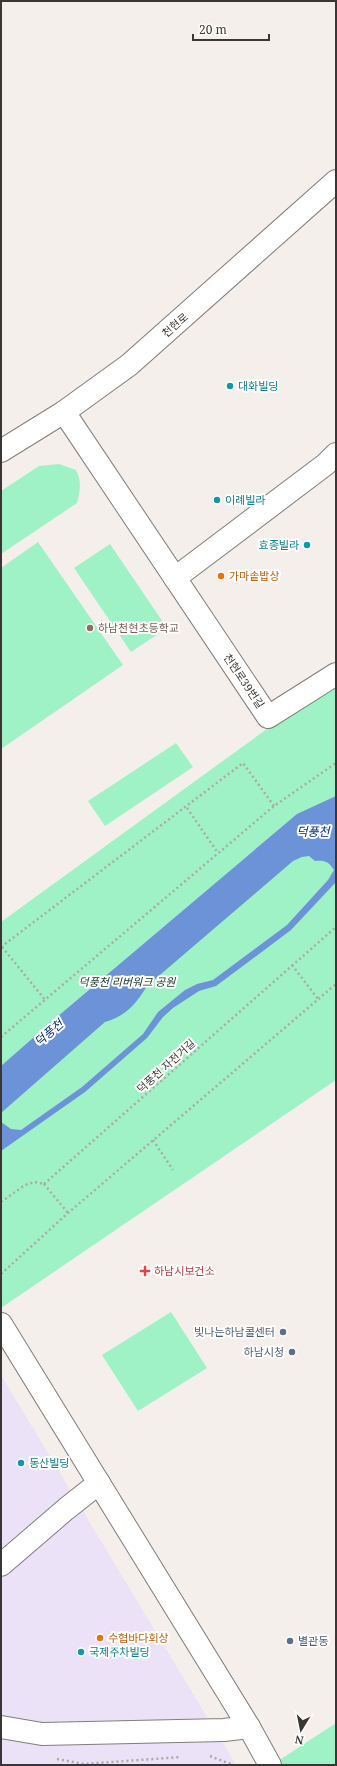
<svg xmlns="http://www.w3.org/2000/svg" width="337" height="1766" font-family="'Noto Serif','Noto Sans KR',serif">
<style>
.commercial{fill:#ebe2f7}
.green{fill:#9ff2c6}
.water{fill:#6c93d7}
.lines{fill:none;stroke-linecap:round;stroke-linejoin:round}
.minor-casing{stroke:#827d7a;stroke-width:24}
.secondary-casing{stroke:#827d7a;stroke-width:24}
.path{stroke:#aea9a7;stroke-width:2.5;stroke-dasharray:2 3;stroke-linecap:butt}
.minor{stroke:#fff;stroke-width:22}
.secondary{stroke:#fff;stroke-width:22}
.culture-dot{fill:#0f9aa8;stroke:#fffefd;stroke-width:1.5}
.food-dot{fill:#e8710a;stroke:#fffefd;stroke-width:1.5}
.education-dot{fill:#8d6e63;stroke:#fffefd;stroke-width:1.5}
.health-dot{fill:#e0444e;stroke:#fffefd;stroke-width:1.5}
.service-dot{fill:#5c6f8a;stroke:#fffefd;stroke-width:1.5}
.labels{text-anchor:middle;stroke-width:4;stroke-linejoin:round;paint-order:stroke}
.street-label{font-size:11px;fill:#393736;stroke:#fffefd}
.culture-label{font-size:11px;fill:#0d838f;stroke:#fffefd;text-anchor:start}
.food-label{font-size:11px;fill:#c56008;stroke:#fffefd;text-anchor:start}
.education-label{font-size:11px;fill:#785e54;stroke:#fffefd;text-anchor:start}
.park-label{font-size:11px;font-style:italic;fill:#0d3623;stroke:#fffefd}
.health-label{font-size:11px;fill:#be3a42;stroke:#fffefd;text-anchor:start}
.service-label{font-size:11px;fill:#4e5e75;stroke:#fffefd;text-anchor:end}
.water-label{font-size:12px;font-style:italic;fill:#002c7a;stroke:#fffefd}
</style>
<rect width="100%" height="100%" fill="#f5efec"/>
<path class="commercial" d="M1 1375 236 1765H1Z"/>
<g class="green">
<path d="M59 464 76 470C82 482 80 491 77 503L1 554V491L39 466Z"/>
<path d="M38 542 123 665 1 749V568Z"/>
<path d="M110 544 167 628 131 652 74 568Z"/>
<path d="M336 683V1080L1 1308V922L282 718Z"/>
<path d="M176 743 193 767 105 826 88 801Z"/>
<path d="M171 1312 207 1368 138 1411 102 1355Z"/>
<path d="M336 1723V1765H276L275 1763Z"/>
</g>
<path class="water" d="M336 796V882L291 930 216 986 199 991 173 1008 163 1017 147 1038 85 1092 1 1151V1122L11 1129 21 1130 82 1087 143 1034 158 1012 185 990 197 984 213 980 287 925 328 880 334 870C329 862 325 860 315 861L309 856 302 857 293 861 147 986C136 1004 126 1016 105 1022L1 1113V1066L57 1017 297 814Z"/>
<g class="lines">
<defs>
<g id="minor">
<path d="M64 412 268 717 336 674"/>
<path d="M175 578 326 464 336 454"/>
<path d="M1 1324 249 1727 270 1765"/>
<path d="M1 1565 66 1509 99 1483"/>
<path d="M1 1727 42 1734 224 1730 249 1727"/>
</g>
<path id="secondary" d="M1 451 64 412 129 365 336 181"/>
</defs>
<use href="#minor" class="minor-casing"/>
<use href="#secondary" class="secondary-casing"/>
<g class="path">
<path d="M187 808 218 853"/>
<path d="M1 947 243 763 274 806"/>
<path d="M2 947 46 1001"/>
<path d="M292 965 318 999"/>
<path d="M1 1037 274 806 336 763"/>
<path d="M153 1140 173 1170"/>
<path d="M44 1184 336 927"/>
<path d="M44 1184 68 1213"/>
<path d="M1 1202 25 1185 35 1182 44 1184"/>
<path d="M1 1274 68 1213 336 984"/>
<path d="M210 1756 233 1765"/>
<path d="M57 1759 84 1764 181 1757"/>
</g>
<use href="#minor" class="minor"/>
<use href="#secondary" class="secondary"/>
</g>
<g class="culture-dot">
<circle cx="230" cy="386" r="4"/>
<circle cx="217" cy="500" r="4"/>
<circle cx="307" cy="545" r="4"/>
<circle cx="21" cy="1463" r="4"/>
<circle cx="81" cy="1652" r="4"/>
</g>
<g class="food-dot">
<circle cx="221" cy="576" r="4"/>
<circle cx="100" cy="1638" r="4"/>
</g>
<circle class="education-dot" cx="90" cy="628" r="4"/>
<path class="health-dot" d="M143 1265h4v4h4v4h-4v4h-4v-4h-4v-4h4z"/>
<g class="service-dot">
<circle cx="283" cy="1332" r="4"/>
<circle cx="292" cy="1352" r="4"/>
<circle cx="290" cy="1641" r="4"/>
</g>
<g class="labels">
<g class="street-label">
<text transform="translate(175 325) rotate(-41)" y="4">천현로</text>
<text transform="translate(244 681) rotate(56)" y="4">천현로39번길</text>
<text transform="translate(166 1066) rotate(-42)" y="4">덕풍천 자전거길</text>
</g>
<g class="culture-label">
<text x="238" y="390">대화빌딩</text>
<text x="225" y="504">이례빌라</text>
<text x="299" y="549" text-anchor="end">효종빌라</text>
<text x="29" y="1467">동산빌딩</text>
<text x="89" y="1656">국제주차빌딩</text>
</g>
<g class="food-label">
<text x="229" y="580">가마솥밥상</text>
<text x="108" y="1642">수협바다회상</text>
</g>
<g class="education-label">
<text x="98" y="632">하남천현초등학교</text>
</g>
<g class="park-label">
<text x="127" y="986">덕풍천 리버워크 공원</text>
</g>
<g class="health-label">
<text x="154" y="1275">하남시보건소</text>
</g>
<g class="service-label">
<text x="275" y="1336">빛나는하남콜센터</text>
<text x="284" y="1356">하남시청</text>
<text x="298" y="1645" text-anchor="start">별관동</text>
</g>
<g class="water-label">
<text x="313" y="836">덕풍천</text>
<text transform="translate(49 1033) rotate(-41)" y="4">덕풍천</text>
</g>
</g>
<rect width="337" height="1766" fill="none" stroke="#393736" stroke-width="4"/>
<g transform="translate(301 1730) rotate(190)" stroke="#fffefd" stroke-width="3" paint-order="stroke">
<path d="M0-3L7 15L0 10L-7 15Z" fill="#393736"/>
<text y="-6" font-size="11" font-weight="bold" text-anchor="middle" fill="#393736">N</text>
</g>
<path d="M193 34v6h76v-6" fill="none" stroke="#393736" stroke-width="2"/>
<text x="199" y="34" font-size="12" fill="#393736" stroke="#fffefd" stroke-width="3" paint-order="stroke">20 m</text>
</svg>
